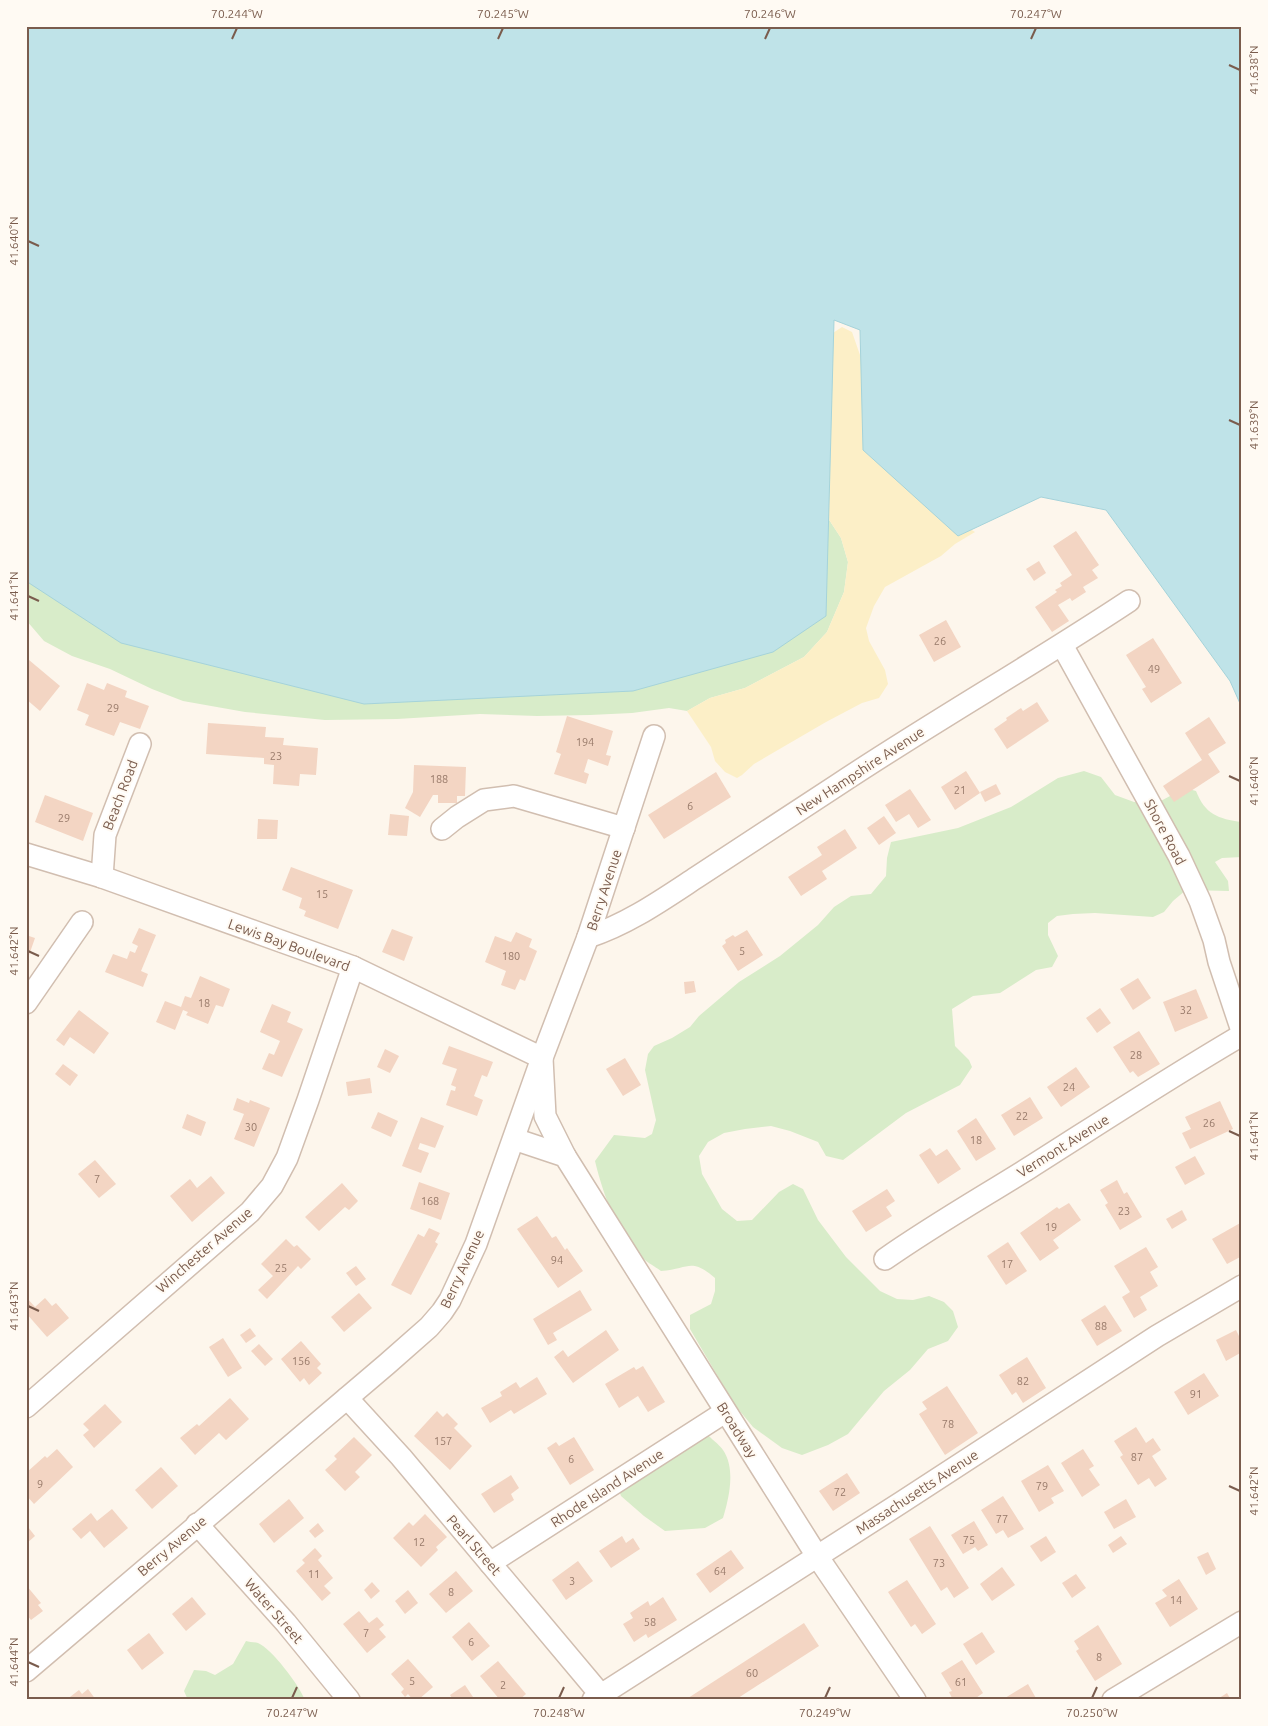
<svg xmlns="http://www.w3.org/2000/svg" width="1268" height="1726" font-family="Ubuntu,sans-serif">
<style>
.green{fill:#d8ecc9}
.sand{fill:#fcefc7}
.water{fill:#bfe3e8;stroke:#a5d3da}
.building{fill:#f3d5c3}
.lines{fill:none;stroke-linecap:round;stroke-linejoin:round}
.minor-casing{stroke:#d1beb0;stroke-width:24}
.minor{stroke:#fff;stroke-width:21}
.ticks{fill:none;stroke:#7a5c4d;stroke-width:2}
.labels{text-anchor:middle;stroke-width:4;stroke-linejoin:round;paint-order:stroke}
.number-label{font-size:11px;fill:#987a6a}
.street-label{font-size:14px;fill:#7a5c4d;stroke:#fffaf3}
.neatline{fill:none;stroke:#7a5c4d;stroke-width:2}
.ticks-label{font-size:12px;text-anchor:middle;fill:#7a5c4d}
</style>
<rect width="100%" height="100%" fill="#fdf6ec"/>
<g class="green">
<path d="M26 496 824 512 841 538 848 562 844 592 827 632 804 657 745 688 710 698 687 711 669 708 632 713 590 715 537 716 480 714 397 719 325 720 245 712 183 701 152 689 110 669 72 656 44 641 26 620Z"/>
<path d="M1084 771 1101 777 1115 795 1134 802 1157 803 1185 788 1196 791C1205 814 1218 819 1242 822V857L1222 858 1215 862 1228 881 1229 891 1186 890 1173 901 1164 912 1153 917 1095 913 1073 914 1057 916 1048 923V935L1058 956 1052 967 1036 970 1000 993 973 996 952 1009 955 1046 969 1060 972 1067 960 1085 906 1113 843 1160 826 1156 818 1142 790 1131 771 1126 745 1129 724 1133 708 1142 699 1156 702 1174 722 1209 737 1221 752 1220 779 1192 793 1184 803 1189 818 1220 846 1257 880 1291 897 1299 913 1300 929 1296 944 1302 953 1311 958 1327 948 1341 928 1349 910 1370 884 1391 848 1434 828 1445 802 1455 782 1448 753 1427 734 1404 690 1329V1315L711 1304 715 1291V1278C690 1257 690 1269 661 1271 654 1266 645 1261 639 1255 616 1230 603 1194 595 1161L614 1135 645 1138 652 1134 656 1120 645 1070 648 1054 654 1046 672 1038 690 1027 699 1016 739 982 780 956 818 925 834 907 851 896 871 894 886 876 887 858 891 842 958 828 1011 807 1058 778Z"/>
<path d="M706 1433C711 1439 719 1444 723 1450 736 1469 729 1498 723 1518L705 1528 665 1531 644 1516 621 1496 618 1487Z"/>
<path d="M246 1641C249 1642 254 1642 258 1643 272 1649 299 1685 305 1700H188L184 1691 194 1670 206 1671 215 1675 233 1664Z"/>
</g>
<path class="sand" d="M842 327 852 332 860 355 953 519 975 532 955 544 941 556 885 587 874 606 866 628 869 641 885 670 888 684 879 698 862 703 826 722 754 764 742 775 737 778 725 772 715 761 711 747 687 711 710 698 745 688 804 657 827 632 844 592 848 562 841 538 824 512 833 333Z"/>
<path class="water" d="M26 26H1242V708L1230 681 1106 510 1041 497 958 536 863 450 860 330 834 320 826 616 773 652 633 691 364 704 121 643 29 583 26 579Z"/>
<g class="building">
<path d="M1076 531 1099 565 1092 570 1098 578 1083 587 1086 592 1072 601 1070 598 1058 605 1069 621 1052 632 1035 607 1057 592 1055 590 1062 586 1060 583 1072 575 1053 546Z"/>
<path d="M1039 561 1046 573 1034 581 1026 569Z"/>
<path d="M946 620 961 647 934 662 919 635Z"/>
<path d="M1153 638 1182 683 1151 703 1142 689 1146 687 1126 655Z"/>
<path d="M29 660 60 686 40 711 26 699V663Z"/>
<path d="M87 683 104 690 107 683 127 691 125 697 149 706 140 729 120 722 114 736 85 725 89 715 77 710Z"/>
<path d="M1037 702 1049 721 1007 749 994 729 1007 720 1006 718 1021 708 1023 711Z"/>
<path d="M567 716 613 731 606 755 611 756 608 766 588 759 584 772 589 774 586 784 554 774 561 754 556 752Z"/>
<path d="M1209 717 1226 743 1208 754 1220 772 1174 802 1163 786 1202 760 1185 733Z"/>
<path d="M208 723 266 727 265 737 284 738 283 745 318 748 316 775 300 774 299 786 273 784 274 765 264 764V758L206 754Z"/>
<path d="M414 765 466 767 465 796H457V803H438V795H433L420 817 405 808 413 792Z"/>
<path d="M966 771 980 793 955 810 941 787Z"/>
<path d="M716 772 731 797 664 839 648 815Z"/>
<path d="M996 784 1001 794 985 802 980 792Z"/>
<path d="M910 789 931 820 918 828 909 814 896 822 885 805Z"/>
<path d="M45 795 93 813 83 841 35 822Z"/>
<path d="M390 814 409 816 407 836 388 835Z"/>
<path d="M884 816 896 833 879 845 867 828Z"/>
<path d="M258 819 278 820 277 839H257Z"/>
<path d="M845 829 857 848 822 871 827 879 801 896 788 877 822 855 817 847Z"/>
<path d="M291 867 353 890 338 929 304 916 306 911 299 908 302 898 282 890Z"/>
<path d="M139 928 156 935 141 971 148 974 143 987 105 972 113 954 127 959 130 951 135 953 138 946 132 943Z"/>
<path d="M392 929 413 937 404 961 382 952Z"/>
<path d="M747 930 763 955 738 971 722 946 726 943 725 940 733 935 735 937Z"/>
<path d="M516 932 532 939 529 947 537 951 525 981 520 979 515 990 501 985 506 971 485 962 495 936 511 942Z"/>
<path d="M26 935 35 938 27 961H26Z"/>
<path d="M200 976 230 989 223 1007 216 1005 208 1024 186 1015 188 1012 183 1010 175 1030 156 1022 165 1001 181 1007 185 996 191 998Z"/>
<path d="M1138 978 1151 998 1133 1010 1120 989Z"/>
<path d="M694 981 696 992 685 994 684 982Z"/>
<path d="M1196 989 1208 1018 1175 1032 1163 1002Z"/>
<path d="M272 1004 291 1012 287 1022 303 1029 282 1077 262 1069 269 1053 274 1055 280 1041 260 1032Z"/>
<path d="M1100 1008 1111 1023 1097 1033 1086 1018Z"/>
<path d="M79 1010 109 1033 94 1054 70 1037 64 1046 56 1040Z"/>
<path d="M1139 1031 1160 1064 1138 1077 1133 1071 1130 1073 1113 1047Z"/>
<path d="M449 1046 493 1062 487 1077 482 1075 474 1096 483 1100 477 1116 446 1105 451 1090 455 1091 456 1087 451 1085 457 1069 442 1064Z"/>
<path d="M385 1049 399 1056 390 1073 377 1067Z"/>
<path d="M625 1058 641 1085 623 1096 606 1069Z"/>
<path d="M63 1064 78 1075 70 1086 55 1074Z"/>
<path d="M1076 1067 1090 1087 1061 1107 1047 1087Z"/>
<path d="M370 1078 372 1093 348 1096 346 1082Z"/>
<path d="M1030 1097 1043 1118 1014 1136 1001 1115Z"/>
<path d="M237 1098 249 1103 250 1100 270 1108 254 1147 234 1139 244 1114 233 1110Z"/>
<path d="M1220 1101 1233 1129 1190 1149 1182 1133 1191 1129 1185 1117Z"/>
<path d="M378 1112 398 1121 391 1137 371 1128Z"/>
<path d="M187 1114 206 1122 201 1136 182 1128Z"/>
<path d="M421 1117 444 1126 435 1148 420 1143 418 1149 429 1153 421 1173 402 1166Z"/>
<path d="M976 1118 996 1149 976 1161 957 1131Z"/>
<path d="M930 1148 936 1156 947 1149 961 1169 938 1184 919 1155Z"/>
<path d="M1195 1156 1205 1174 1185 1185 1175 1167Z"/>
<path d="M95 1160 116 1184 99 1198 78 1174Z"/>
<path d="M211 1176 225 1193 192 1222 170 1196 190 1179 197 1188Z"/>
<path d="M1117 1180 1124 1194 1127 1192 1142 1217 1120 1230 1105 1205 1108 1203 1100 1190Z"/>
<path d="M419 1182 450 1193 441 1220 410 1209Z"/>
<path d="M342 1183 358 1201 349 1210 345 1207 319 1231 305 1217Z"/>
<path d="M887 1189 895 1201 886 1207 892 1216 866 1232 852 1211Z"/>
<path d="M1069 1203 1081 1220 1053 1240 1059 1248 1040 1261 1020 1233 1057 1207 1059 1209Z"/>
<path d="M1182 1210 1187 1220 1172 1229 1166 1219Z"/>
<path d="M537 1216 552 1238 556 1236 565 1250 567 1248 583 1271 558 1288 517 1229Z"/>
<path d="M1242 1222V1256L1227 1264 1212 1239Z"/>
<path d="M429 1228 440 1233 435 1242 438 1244 411 1295 391 1285 418 1234 424 1237Z"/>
<path d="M286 1239 294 1247 297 1245 311 1259 301 1269 298 1266 267 1299 258 1290 273 1276 261 1264Z"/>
<path d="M1008 1242 1027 1271 1006 1285 987 1256Z"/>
<path d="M1146 1247 1158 1267 1150 1272 1158 1286 1140 1297 1147 1310 1134 1318 1122 1297 1130 1292 1114 1266Z"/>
<path d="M356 1266 366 1279 356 1286 346 1273Z"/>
<path d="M580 1290 592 1310 553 1333 557 1340 548 1345 533 1319Z"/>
<path d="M359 1293 372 1308 344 1332 331 1317Z"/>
<path d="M26 1297 35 1307 45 1298 52 1306 56 1303 69 1318 47 1337 26 1313Z"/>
<path d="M1105 1305 1122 1331 1097 1346 1081 1320Z"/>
<path d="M250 1328 256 1336 246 1343 240 1335Z"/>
<path d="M606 1330 619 1350 573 1383 554 1357 563 1350 568 1357Z"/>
<path d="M1236 1330 1240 1338H1242V1352L1226 1361 1216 1340Z"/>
<path d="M223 1338 242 1368 228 1377 209 1347Z"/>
<path d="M301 1341 321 1364 317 1368 322 1373 309 1385 304 1378 300 1382 281 1359Z"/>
<path d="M259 1344 273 1359 265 1366 251 1351Z"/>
<path d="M1027 1357 1046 1388 1023 1403 1016 1392 1012 1395 999 1375Z"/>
<path d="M643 1366 665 1402 648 1412 638 1396 619 1408 605 1384 634 1367 636 1370Z"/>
<path d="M1204 1373 1219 1396 1188 1415 1174 1392Z"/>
<path d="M537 1377 547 1394 514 1414 511 1410 490 1423 481 1408 502 1396 500 1392 516 1382 520 1388Z"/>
<path d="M947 1386 978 1433 945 1455 919 1414 927 1409 922 1402Z"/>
<path d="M230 1398 249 1419 226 1440 219 1433 195 1455 180 1438 197 1424 199 1426Z"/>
<path d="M105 1404 122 1422 94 1448 83 1435 89 1430 83 1424Z"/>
<path d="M437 1411 443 1417 447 1413 458 1424 454 1428 472 1446 450 1470 414 1436Z"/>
<path d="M1136 1427 1146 1443 1153 1438 1161 1450 1152 1456 1167 1479 1155 1487 1149 1478 1138 1485 1120 1457 1123 1455 1114 1441Z"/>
<path d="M354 1437 372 1455 355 1472 360 1477 345 1491 325 1470 337 1459 334 1456Z"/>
<path d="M574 1437 594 1470 570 1485 547 1448 556 1442 559 1446Z"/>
<path d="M57 1449 73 1467 34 1504 26 1495V1473L45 1456 47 1458Z"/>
<path d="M1083 1449 1094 1466 1089 1469 1100 1485 1082 1497 1061 1463Z"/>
<path d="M1048 1465 1064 1491 1051 1498 1054 1503 1039 1512 1021 1481Z"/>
<path d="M161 1467 178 1486 152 1509 135 1490Z"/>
<path d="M847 1473 860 1493 833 1511 819 1491Z"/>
<path d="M511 1475 519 1488 511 1494 514 1500 494 1513 481 1494Z"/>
<path d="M1003 1496 1024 1529 1008 1538 1003 1530 996 1534 981 1510Z"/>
<path d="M289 1499 304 1518 274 1543 259 1524Z"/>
<path d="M1126 1499 1136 1517 1114 1529 1104 1512Z"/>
<path d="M112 1509 128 1528 104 1548 90 1531 81 1539 72 1529 91 1513 97 1521Z"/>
<path d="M425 1514 447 1537 436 1547 438 1550 421 1567 393 1538 409 1522 413 1526Z"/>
<path d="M974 1521 988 1545 978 1551 975 1547 963 1554 951 1535Z"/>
<path d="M318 1523 324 1531 315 1538 309 1531Z"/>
<path d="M930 1526 969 1588 954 1598 947 1587 941 1591 909 1539Z"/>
<path d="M28 1527 35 1536 26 1544V1529Z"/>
<path d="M622 1536 626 1543 633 1538 640 1549 611 1568 599 1551Z"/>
<path d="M1046 1536 1056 1552 1041 1562 1030 1546Z"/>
<path d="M1121 1536 1127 1544 1113 1553 1108 1545Z"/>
<path d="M315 1548 322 1556 318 1560 333 1578 324 1586 331 1593 322 1601 296 1571 305 1563 302 1560Z"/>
<path d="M731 1550 744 1568 710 1593 696 1574Z"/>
<path d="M1208 1552 1216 1569 1206 1575 1197 1557Z"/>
<path d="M578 1561 593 1581 566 1600 552 1580Z"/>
<path d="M1002 1567 1015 1585 992 1601 980 1584Z"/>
<path d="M456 1571 473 1591 446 1613 429 1594Z"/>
<path d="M1076 1574 1086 1588 1072 1598 1062 1583Z"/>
<path d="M1179 1579 1198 1609 1170 1627 1155 1603 1167 1596 1162 1590Z"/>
<path d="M907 1580 936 1624 922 1634 915 1624 911 1627 888 1592Z"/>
<path d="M372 1582 380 1591 371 1599 364 1590Z"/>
<path d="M26 1585 41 1603 38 1605 43 1611 31 1620 26 1614Z"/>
<path d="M408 1590 418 1603 405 1614 395 1601Z"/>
<path d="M192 1597 206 1614 186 1631 172 1614Z"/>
<path d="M663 1597 677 1620 648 1638 646 1634 634 1642 623 1624 633 1618 630 1613 648 1601 650 1606Z"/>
<path d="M359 1611 369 1623 377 1617 384 1625 379 1629 386 1637 367 1653 343 1624Z"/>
<path d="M469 1622 490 1646 472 1661 452 1637Z"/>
<path d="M804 1623 819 1646 735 1700H685Z"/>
<path d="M1098 1625 1122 1664 1095 1681 1076 1651 1079 1649 1074 1641Z"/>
<path d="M982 1632 995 1652 976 1665 963 1644Z"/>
<path d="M149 1633 164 1653 142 1670 127 1650Z"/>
<path d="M408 1659 433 1687 418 1700H413L408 1694 405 1697 401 1692 404 1689 391 1674Z"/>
<path d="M962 1660 983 1693 973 1700H958L957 1698 953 1700 949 1692 952 1691 941 1673Z"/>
<path d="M498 1661 526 1694 519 1700H500L480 1676Z"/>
<path d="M1028 1684 1037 1700H1006L1005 1698Z"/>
<path d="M465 1685 475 1700H453L450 1695Z"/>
<path d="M88 1689 96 1700H66L79 1690 82 1694Z"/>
<path d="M1227 1693 1231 1700H1216Z"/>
</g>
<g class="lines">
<defs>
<g id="minor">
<path d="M1062 645 1179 856 1200 901 1214 940 1219 962 1242 1031"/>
<path d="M442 829 457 817 484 800 514 796 624 828"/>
<path d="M26 854 102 877 353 967 542 1058 545 1116 565 1156"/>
<path d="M102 877 105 835 140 744"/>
<path d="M588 937C628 924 662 900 697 877 744 846 791 815 839 784 934 721 1034 664 1129 601"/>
<path d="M26 1003 82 922"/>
<path d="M514 1139 565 1156 817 1556 915 1700"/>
<path d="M885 1259C932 1226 981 1198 1029 1168 1100 1123 1170 1077 1242 1035"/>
<path d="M347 1398 401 1457 600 1694"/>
<path d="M26 1407 250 1212 272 1186 287 1158 308 1100 353 967"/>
<path d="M197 1524 286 1623 349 1700"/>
<path d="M490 1563 725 1412"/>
<path d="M26 1671 387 1364 429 1327 442 1312 450 1300 476 1244 542 1058 588 937 654 736"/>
<path d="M593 1700 902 1502 1157 1336 1242 1286"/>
<path d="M1113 1700 1242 1622"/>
</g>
</defs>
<use href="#minor" class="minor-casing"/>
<use href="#minor" class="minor"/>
</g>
<path class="ticks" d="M232 39 237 28M498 39 503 28M765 39 770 28M1031 39 1036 28M1229 65 1240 70M28 241 39 246M1229 420 1240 425M28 596 39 601M1229 776 1240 781M28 951 39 956M1229 1131 1240 1136M28 1306 39 1311M1229 1486 1240 1491M28 1662 39 1667M292 1698 297 1687M559 1698 564 1687M825 1698 830 1687M1092 1698 1097 1687"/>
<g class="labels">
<g class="number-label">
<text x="940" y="645">26</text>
<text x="1154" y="673">49</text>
<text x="113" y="712">29</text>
<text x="585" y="746">194</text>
<text x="276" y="760">23</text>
<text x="439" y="783">188</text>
<text x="960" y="794">21</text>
<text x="690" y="810">6</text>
<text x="64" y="822">29</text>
<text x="322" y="898">15</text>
<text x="742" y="955">5</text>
<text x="511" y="960">180</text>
<text x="204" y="1007">18</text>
<text x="1186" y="1014">32</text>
<text x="1136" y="1059">28</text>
<text x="1069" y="1091">24</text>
<text x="1022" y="1120">22</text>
<text x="1209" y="1127">26</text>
<text x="251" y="1131">30</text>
<text x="976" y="1144">18</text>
<text x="97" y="1183">7</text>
<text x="430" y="1205">168</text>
<text x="1124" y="1215">23</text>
<text x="1051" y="1231">19</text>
<text x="557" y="1264">94</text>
<text x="1007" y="1268">17</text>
<text x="281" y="1272">25</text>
<text x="1101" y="1330">88</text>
<text x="301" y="1365">156</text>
<text x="1023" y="1385">82</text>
<text x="1196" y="1398">91</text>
<text x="948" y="1428">78</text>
<text x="443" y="1445">157</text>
<text x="1137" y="1461">87</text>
<text x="571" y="1463">6</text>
<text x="40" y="1488">9</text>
<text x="1042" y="1490">79</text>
<text x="840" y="1496">72</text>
<text x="1002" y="1523">77</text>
<text x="969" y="1544">75</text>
<text x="419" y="1546">12</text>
<text x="939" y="1567">73</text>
<text x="720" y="1575">64</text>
<text x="314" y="1578">11</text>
<text x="572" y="1585">3</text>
<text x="451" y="1596">8</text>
<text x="1176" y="1604">14</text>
<text x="650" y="1626">58</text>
<text x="366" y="1637">7</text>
<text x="471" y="1646">6</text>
<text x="1099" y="1661">8</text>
<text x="752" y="1677">60</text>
<text x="412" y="1685">5</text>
<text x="961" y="1686">61</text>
<text x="503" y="1689">2</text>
</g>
<g class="street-label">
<text transform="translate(860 771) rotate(-33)" y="5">New Hampshire Avenue</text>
<text transform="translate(120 795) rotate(-69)" y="5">Beach Road</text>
<text transform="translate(1165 832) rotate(62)" y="5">Shore Road</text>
<text transform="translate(604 890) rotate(-72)" y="5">Berry Avenue</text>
<text transform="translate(289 945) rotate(20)" y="5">Lewis Bay Boulevard</text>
<text transform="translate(1063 1146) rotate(-32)" y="5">Vermont Avenue</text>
<text transform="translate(204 1250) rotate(-41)" y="5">Winchester Avenue</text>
<text transform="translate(462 1269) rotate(-65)" y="5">Berry Avenue</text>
<text transform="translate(737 1430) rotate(58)" y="5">Broadway</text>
<text transform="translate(607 1488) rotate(-33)" y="5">Rhode Island Avenue</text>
<text transform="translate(917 1492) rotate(-33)" y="5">Massachusetts Avenue</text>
<text transform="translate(474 1545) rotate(49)" y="5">Pearl Street</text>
<text transform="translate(172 1546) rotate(-40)" y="5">Berry Avenue</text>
<text transform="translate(274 1611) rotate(49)" y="5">Water Street</text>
</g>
</g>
<rect width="1268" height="1726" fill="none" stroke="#fffaf3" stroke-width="55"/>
<rect x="28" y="28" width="1212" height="1670" class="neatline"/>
<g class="ticks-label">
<text x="237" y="18">70.244°W</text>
<text x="503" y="18">70.245°W</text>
<text x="770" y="18">70.246°W</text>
<text x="1036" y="18">70.247°W</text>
<text transform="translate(1254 70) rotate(-90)" y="4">41.638°N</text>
<text transform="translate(14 241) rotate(-90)" y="4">41.640°N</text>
<text transform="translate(1254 425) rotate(-90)" y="4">41.639°N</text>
<text transform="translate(14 596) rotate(-90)" y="4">41.641°N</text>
<text transform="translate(1254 781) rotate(-90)" y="4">41.640°N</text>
<text transform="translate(14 951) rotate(-90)" y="4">41.642°N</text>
<text transform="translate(1254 1136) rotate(-90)" y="4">41.641°N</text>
<text transform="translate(14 1306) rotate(-90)" y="4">41.643°N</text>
<text transform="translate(1254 1491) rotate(-90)" y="4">41.642°N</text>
<text transform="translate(14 1662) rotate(-90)" y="4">41.644°N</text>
<text x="292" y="1717">70.247°W</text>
<text x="559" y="1717">70.248°W</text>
<text x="825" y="1717">70.249°W</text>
<text x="1092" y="1717">70.250°W</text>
</g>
</svg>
